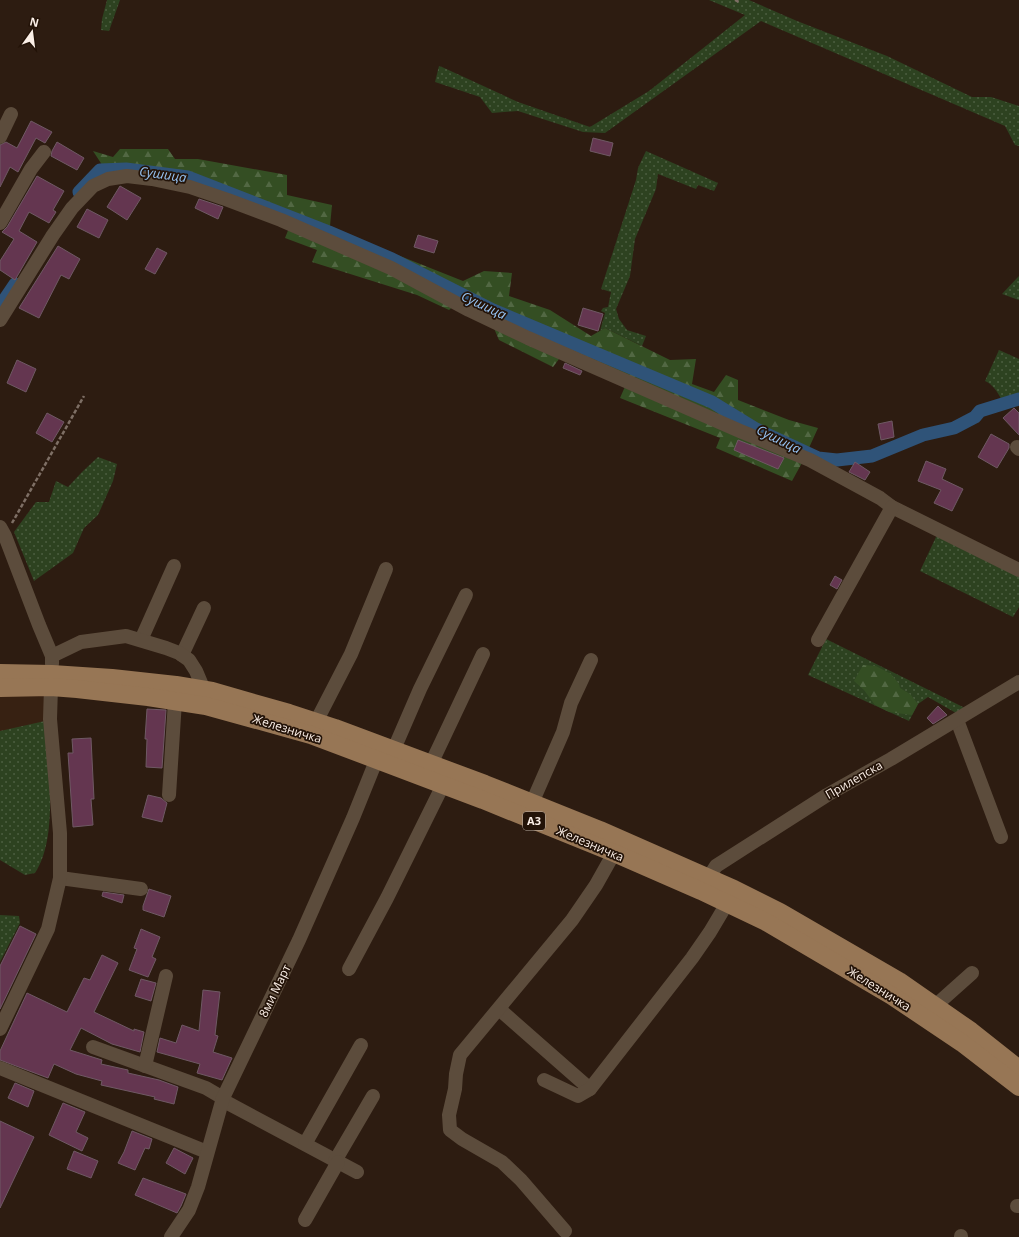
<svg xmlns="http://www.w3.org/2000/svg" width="1019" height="1237" font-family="'Open Sans',sans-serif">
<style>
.built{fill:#372112}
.green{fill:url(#green-dots)}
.forest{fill:url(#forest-firs)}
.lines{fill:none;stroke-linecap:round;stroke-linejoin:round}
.canal{stroke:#2f5378;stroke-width:13}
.building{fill:#643650;stroke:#6f5964}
.path{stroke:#7e6f65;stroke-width:2.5;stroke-dasharray:4 2;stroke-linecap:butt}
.minor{stroke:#5c4c3c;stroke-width:14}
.major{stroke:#977655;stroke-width:18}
.labels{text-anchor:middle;stroke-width:3.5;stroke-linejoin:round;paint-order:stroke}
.shield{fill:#231308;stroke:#baada4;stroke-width:1}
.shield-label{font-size:11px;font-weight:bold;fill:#fbefe7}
.street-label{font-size:12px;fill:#fbefe7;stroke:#231308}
.water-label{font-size:13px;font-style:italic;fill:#96c3f3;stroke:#231308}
</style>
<defs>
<pattern id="green-dots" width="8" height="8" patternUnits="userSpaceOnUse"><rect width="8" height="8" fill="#2d4220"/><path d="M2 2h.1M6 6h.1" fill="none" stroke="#4c5e40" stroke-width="1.8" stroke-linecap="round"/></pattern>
<pattern id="forest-firs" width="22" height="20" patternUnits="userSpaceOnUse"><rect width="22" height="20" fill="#344e23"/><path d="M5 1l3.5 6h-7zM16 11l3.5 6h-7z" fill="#526843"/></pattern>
</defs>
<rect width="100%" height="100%" fill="#2d1c11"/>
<path class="built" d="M51 687 50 719 0 741V688Z"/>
<g class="green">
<path d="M107 0H120L109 31 101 30 102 19Z"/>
<path d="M709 0H749L797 21 887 56 972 97H991L1019 106V146L1015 145 1005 126 761 21 605 133 583 132 518 111 492 113 480 97 435 82 439 66 442 67 518 102 590 127 649 91 745 15Z"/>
<path d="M646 151 718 183 714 191 698 185 696 189 658 174 656 189 635 239 630 276 616 309 619 319 627 330 646 336 642 346 605 328 600 331 605 313 601 311 603 308 608 307 611 292 601 289 636 180 638 168Z"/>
<path d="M1019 276V300L1002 294Z"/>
<path d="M999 350 1019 359V393L1001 399C998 392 992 384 985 381Z"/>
<path d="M98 457 117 464 113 481 98 515 84 528 73 553 34 581 14 532 36 502H49L56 481 68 487 82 472Z"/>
<path d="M937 535 1019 575V607L1013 617 920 571Z"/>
<path d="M826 639 965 708 956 713 928 697 918 704 909 721 808 675Z"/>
<path d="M45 721C48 764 59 837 35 873L25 875 0 860V731Z"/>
<path d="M0 915 19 916 20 923 0 962Z"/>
</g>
<g class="forest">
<path d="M120 149H168L175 159H198L287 175V195L332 205 330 226 380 248 463 281 484 271 512 273 509 296 550 310 591 336 605 328 670 360 696 359 692 384 714 392 726 375 738 380V400L789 420 818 428 803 461 792 481 716 448 720 438 620 398 627 382 562 355 553 367 499 340 493 326 456 304 449 310 417 295 312 262 317 250 285 238 289 228 190 187 108 174 93 151 113 157Z"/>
<path d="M863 665 876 666 891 674 899 684 900 688 910 694 918 704 912 715 889 712 875 705 864 690 854 681Z"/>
</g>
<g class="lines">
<g class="canal">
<path d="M79 192 100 170 126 169 188 177 329 232 392 259 493 310 712 402 756 429 818 458 837 460 872 456 923 435 954 428 975 417 980 411 1019 399"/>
<path d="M0 306 15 284"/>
</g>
</g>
<g class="building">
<path d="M31 121 52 132 45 143 36 138 18 172 10 167 0 187V145L6 142 17 148Z"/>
<path d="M593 138 613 143 610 156 590 151Z"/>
<path d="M57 142 84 158 77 170 51 156 52 151Z"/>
<path d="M37 176 64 191 53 210 56 212 49 223 29 212 19 231 37 242 15 280 0 270V261L14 239 2 232 7 227Z"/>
<path d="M120 186 141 198 127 220 107 207Z"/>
<path d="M199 199 223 207 218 219 195 208Z"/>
<path d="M87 209 108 220 99 238 77 227Z"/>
<path d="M418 235 438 241 434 253 414 247Z"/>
<path d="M58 246 80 259 69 279 61 275 39 318 19 308Z"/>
<path d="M157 248 167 253 155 274 145 269Z"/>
<path d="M583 308 603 314 598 331 578 325Z"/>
<path d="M17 360 36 369 26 392 7 383Z"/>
<path d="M565 363 582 371 580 375 563 368Z"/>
<path d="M1014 408 1019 413V435L1003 418Z"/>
<path d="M47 413 64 422 52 442 36 433Z"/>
<path d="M892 421 894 437 881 440 878 424Z"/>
<path d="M991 434 1009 444V448L997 468 978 457Z"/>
<path d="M738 440 784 458 778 469 734 450Z"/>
<path d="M926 461 946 469 942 479 963 489 952 511 934 503 941 490 918 481Z"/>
<path d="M855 462 870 472 865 480 849 472Z"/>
<path d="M835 576 842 580 837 589 830 585Z"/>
<path d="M938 706 947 715 933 724 927 718Z"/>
<path d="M147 709 166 710 162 768 146 767 147 739H145Z"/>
<path d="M91 738 94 799H91L93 825 73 827 68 753H73L72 739Z"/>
<path d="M148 795 161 798 167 803 162 822 142 817Z"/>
<path d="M149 889 171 896 164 917 143 910V906Z"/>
<path d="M103 892 124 895 122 903 102 896Z"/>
<path d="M20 926 36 934 0 1009V966Z"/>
<path d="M141 929 160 937 152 957 156 959 148 977 129 970 137 949 134 948Z"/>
<path d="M102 955 118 963 94 1012 134 1031V1029L144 1032 140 1052 112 1044 81 1028 70 1050 102 1060 101 1064 128 1070V1073L159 1080 178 1087 174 1104 154 1099 155 1097 101 1085 102 1081 76 1074 54 1064 48 1078 0 1060V1051L27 993 67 1012 84 978 90 980Z"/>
<path d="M141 979 156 983 151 1001 135 996Z"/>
<path d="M203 990 220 992 215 1035 218 1036 213 1052 232 1058 222 1080 197 1073 200 1064 157 1052 160 1038 176 1043 182 1025 199 1031Z"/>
<path d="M15 1083 34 1091 28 1107 8 1098Z"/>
<path d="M63 1103 85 1112 76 1132 88 1138 82 1151 49 1135Z"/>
<path d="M0 1121 34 1137 0 1208Z"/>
<path d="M132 1131 152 1139 149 1149 145 1148 135 1170 118 1163 124 1152Z"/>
<path d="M174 1148 193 1158 185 1174 166 1163Z"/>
<path d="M74 1151 98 1161 91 1178 67 1169Z"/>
<path d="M143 1178 186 1194 181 1206 177 1213 135 1195Z"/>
</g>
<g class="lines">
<g class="path">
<path d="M735 0 739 2"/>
<path d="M12 523 84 396"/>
</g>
<g class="minor">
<path d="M0 137 11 114"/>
<path d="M0 223 31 169 44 152"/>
<path d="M0 320 53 235 72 208 93 186 108 179 127 176 152 179 190 187 228 200 281 220 391 268 469 310 528 338 740 431 810 460 880 498 892 507 1019 570"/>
<path d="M1017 447 1019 449"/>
<path d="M0 527 5 536 39 625 52 656V664"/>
<path d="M141 640 174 566"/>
<path d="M818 640 892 507"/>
<path d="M182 655 204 608"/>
<path d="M52 656 81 642 126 636 166 648 179 653 189 660 196 671 204 690"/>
<path d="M957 720 1001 837"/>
<path d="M316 722 351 654 386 569"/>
<path d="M394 749 420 689 466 595"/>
<path d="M431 764 483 654"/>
<path d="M169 795 175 701"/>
<path d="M532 803 563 732 571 703 591 660"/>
<path d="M60 878 141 889"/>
<path d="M704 885 716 866 827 795 891 759 1019 682"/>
<path d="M349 969 387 898 443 785"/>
<path d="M935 1006 972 973"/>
<path d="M499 1009 590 1089"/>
<path d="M0 1029 48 929 60 878V833L50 719 51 687"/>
<path d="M93 1047 206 1088 223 1098"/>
<path d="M145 1066 166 976"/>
<path d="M0 1068 207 1152"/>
<path d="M544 1080 578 1096 590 1089 692 958 710 932 732 895"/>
<path d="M222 1100 357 1172"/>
<path d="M305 1144 361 1045"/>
<path d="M335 1161 373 1096"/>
<path d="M1017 1206H1019"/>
<path d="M305 1220 338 1162"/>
<path d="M565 1231 521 1180 502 1162 462 1139 450 1130 449 1115 455 1089 456 1074 460 1055 572 920 596 885 614 853"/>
<path d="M171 1237 189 1210 198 1187 223 1098 299 940 353 818 380 751"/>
<path d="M961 1237V1236"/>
</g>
<g class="major">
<path d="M0 673 52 674 112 678 176 685 212 691 289 713 335 728 485 784 600 830 734 889 780 912 899 981 971 1031 1019 1069"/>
<path d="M0 688 51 687 77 689 148 697 206 706 311 735 483 800 614 853 701 891 766 922 892 996 962 1043 1019 1087"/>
</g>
</g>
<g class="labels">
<rect class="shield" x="523" y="812" width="22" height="18" rx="3"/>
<g class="shield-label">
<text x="534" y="825">A3</text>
</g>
<g class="street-label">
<text transform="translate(287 729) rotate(17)" y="4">Железничка</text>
<text transform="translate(854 780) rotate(-30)" y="4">Прилепска</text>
<text transform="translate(590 844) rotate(23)" y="4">Железничка</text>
<text transform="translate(879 989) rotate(32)" y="4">Железничка</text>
<text transform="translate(275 991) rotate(-64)" y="4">8ми Март</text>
</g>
<g class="water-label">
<text transform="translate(163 174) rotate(8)" y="5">Сушица</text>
<text transform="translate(484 305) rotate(25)" y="5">Сушица</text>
<text transform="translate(779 439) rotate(26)" y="5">Сушица</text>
</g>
</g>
<g transform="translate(32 32) rotate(14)" stroke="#231308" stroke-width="3" paint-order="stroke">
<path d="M0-3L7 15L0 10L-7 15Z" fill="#fbefe7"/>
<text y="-6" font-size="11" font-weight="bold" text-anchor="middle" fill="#fbefe7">N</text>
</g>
</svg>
